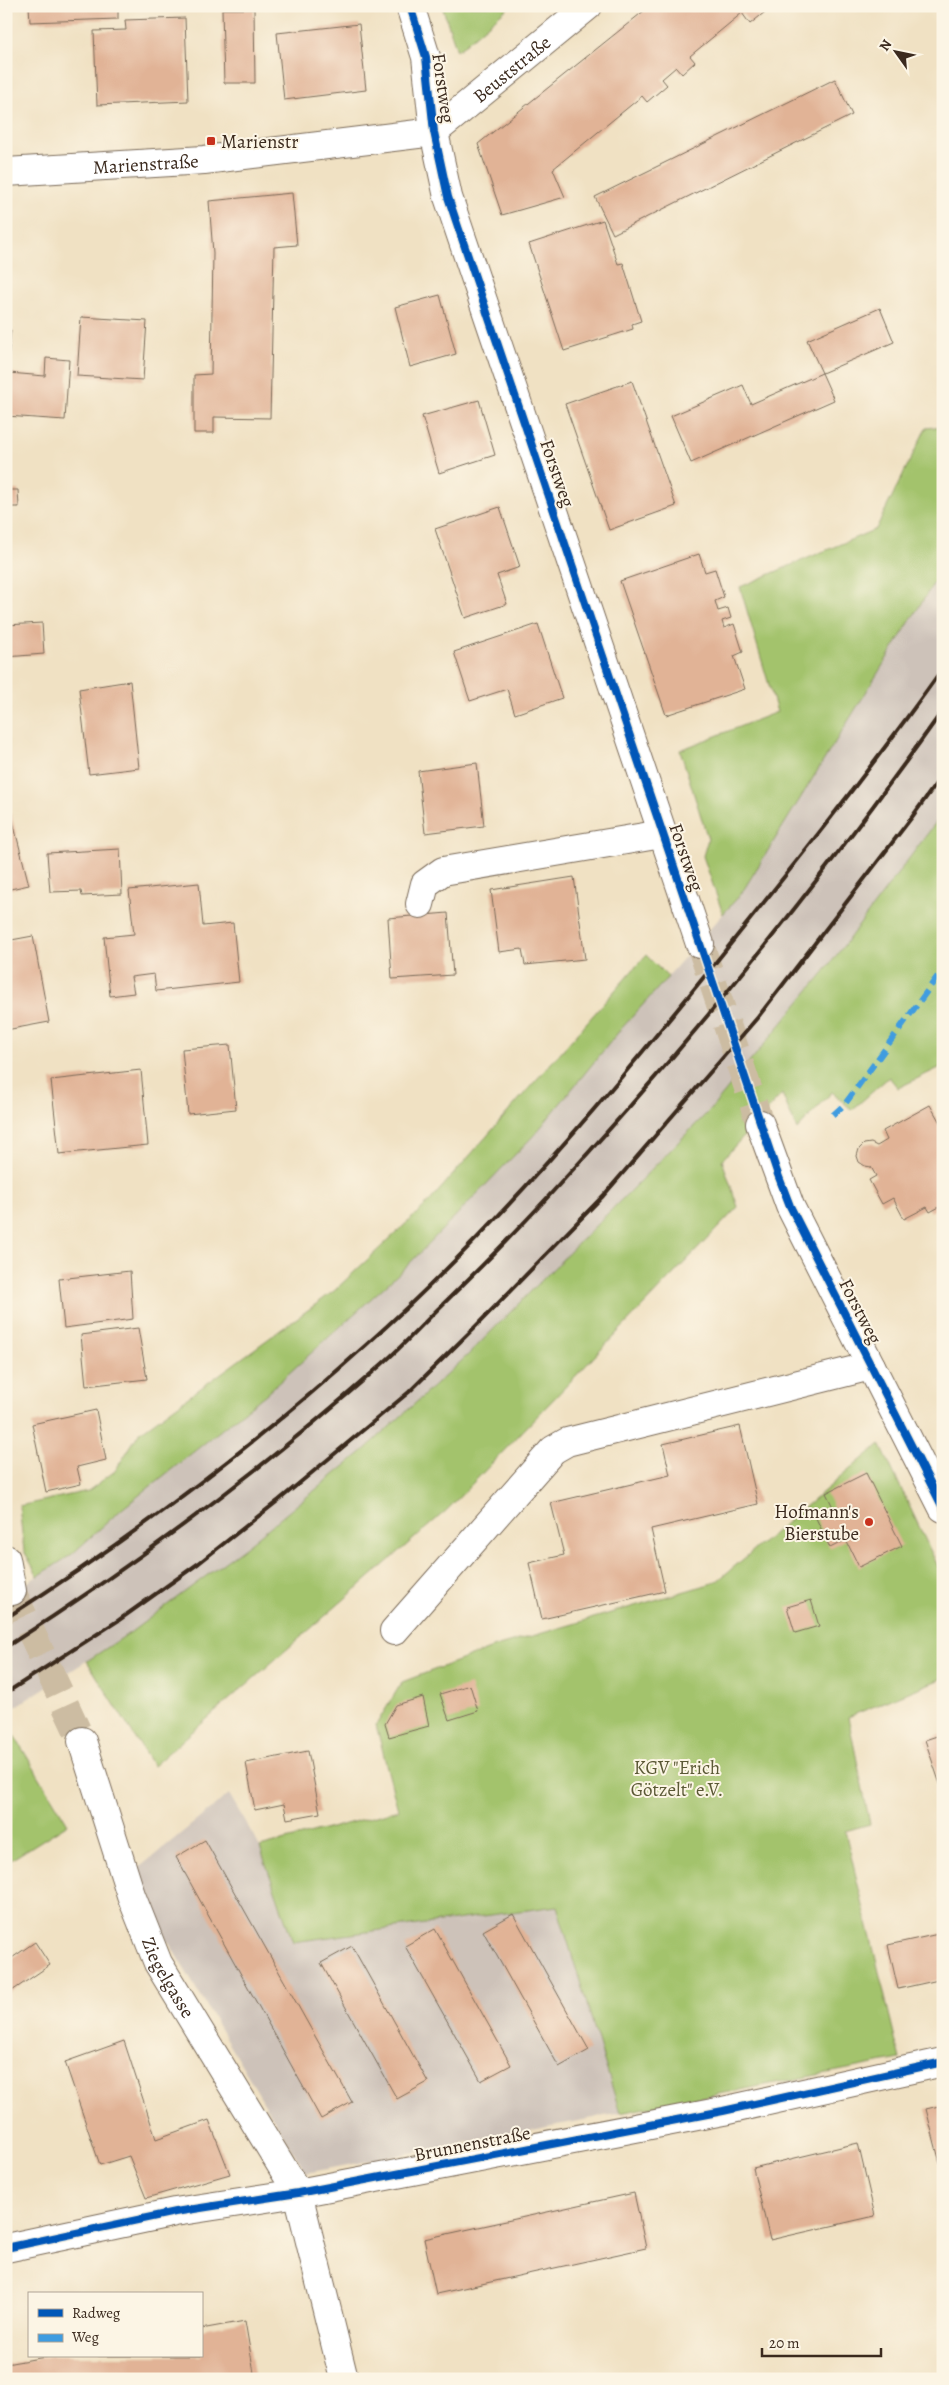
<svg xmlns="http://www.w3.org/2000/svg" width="949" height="2385" font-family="Alegreya,serif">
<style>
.industrial{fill:#cdc2b9}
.green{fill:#a3c36c;stroke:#6f7645}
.building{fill:#e1b396}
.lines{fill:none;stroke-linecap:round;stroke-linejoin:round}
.minor-tunnel{stroke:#ccbca2;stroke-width:28;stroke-dasharray:28 14;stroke-linecap:butt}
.minor-casing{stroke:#7a6a58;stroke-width:30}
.minor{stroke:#fff;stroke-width:28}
.rail{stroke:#3b2a1e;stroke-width:4}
.quiet{stroke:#3f9ce0;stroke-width:6;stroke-dasharray:12 6;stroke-linecap:butt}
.cycleway-casing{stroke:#fcf5e5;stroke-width:11}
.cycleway{stroke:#0057b8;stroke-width:8}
.poi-dot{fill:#c8321e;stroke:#fcf5e5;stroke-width:2}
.labels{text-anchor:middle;stroke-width:4;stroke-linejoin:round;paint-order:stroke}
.street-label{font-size:19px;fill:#3b2a1e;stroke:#fcf5e5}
.poi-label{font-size:19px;fill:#3b2a1e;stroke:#fcf5e5;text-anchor:start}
.park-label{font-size:19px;fill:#5a5835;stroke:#fcf5e5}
</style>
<rect width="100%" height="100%" fill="#fcf5e5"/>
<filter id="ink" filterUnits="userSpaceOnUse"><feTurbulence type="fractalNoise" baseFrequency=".02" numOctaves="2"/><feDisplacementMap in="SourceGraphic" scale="10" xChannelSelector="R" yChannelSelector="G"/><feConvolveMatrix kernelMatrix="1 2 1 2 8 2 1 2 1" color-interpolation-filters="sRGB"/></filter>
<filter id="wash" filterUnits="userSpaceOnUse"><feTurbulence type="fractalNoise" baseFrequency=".0096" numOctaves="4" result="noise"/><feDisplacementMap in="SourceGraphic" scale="20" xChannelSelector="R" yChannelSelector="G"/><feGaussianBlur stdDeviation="1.12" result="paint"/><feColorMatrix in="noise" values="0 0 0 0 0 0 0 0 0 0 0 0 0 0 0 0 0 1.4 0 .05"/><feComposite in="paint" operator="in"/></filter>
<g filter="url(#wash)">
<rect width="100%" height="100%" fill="#f0e1c3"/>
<g class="industrial">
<path d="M943 568V813L824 972 711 1109 468 1355 363 1451 249 1544 131 1632 6 1713V1596L71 1555 122 1509 266 1394 407 1266 536 1133 621 1029 741 894Z"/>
<path d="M229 1794 260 1847 293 1942 557 1906 620 2113 306 2173 129 1876Z"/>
</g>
<g class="green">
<path d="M442 6H510L457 51Z"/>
<path d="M943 426V568L741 894 723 914 703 856 708 839 680 750 777 712 740 587 876 529 926 428Z"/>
<path d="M943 813V1066L898 1088 889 1077 852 1110 832 1092 797 1130 782 1094 722 1160 738 1207 448 1509 153 1766 87 1661 131 1632 249 1544 363 1451 468 1355 711 1109 824 972Z"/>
<path d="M646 955 668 977 621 1029 536 1133 407 1266 266 1394 122 1509 71 1555 38 1576 24 1551 19 1506 88 1491 115 1471 139 1433 334 1291 429 1202Z"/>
<path d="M880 1444 943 1577V1678L848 1717 870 1824 845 1831 900 2059 620 2113 557 1906 293 1942 260 1847 398 1810 376 1725 402 1682 495 1647 716 1582Z"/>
<path d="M6 1722 68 1824 6 1863Z"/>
</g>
<g id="blocks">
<g class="building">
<path d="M29 6H118V19L30 22Z"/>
<path d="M650 6 770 8 750 24 742 13 690 56 695 62 682 74 676 67 662 79 667 85 647 102 642 96 553 169 565 197 502 215 478 144Z"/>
<path d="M222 9H254L255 83H224Z"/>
<path d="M185 18 188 101 97 105 94 31 126 30 125 20Z"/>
<path d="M359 24 366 90 284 100 277 33Z"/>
<path d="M835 79 852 115 613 234 595 197Z"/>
<path d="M292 193 297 245 274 247 270 418 214 417V433H194V375L211 374 213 253 209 201Z"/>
<path d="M603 220 618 264 623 263 641 321 632 324 633 329 564 351 529 244Z"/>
<path d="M440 295 456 354 410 367 395 307Z"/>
<path d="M880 308 894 342 822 373 807 340Z"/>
<path d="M81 317 147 321 143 380 77 376Z"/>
<path d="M6 329 11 330 8 360H6Z"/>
<path d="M46 358 69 360 65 420 6 416 9 373 45 376Z"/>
<path d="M822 373 834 400 691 463 671 416 743 385 751 404Z"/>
<path d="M632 381 676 506 609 530 565 404Z"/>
<path d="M479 400 495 455 439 473 422 416Z"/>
<path d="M6 490H18L19 507H6Z"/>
<path d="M500 507 520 567 497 575 507 604 465 618 435 529Z"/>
<path d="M699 554 705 572 715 569 724 597 715 601 718 611 728 608 731 618 722 621 724 628 734 624 743 652 734 656 745 689 666 715 620 581Z"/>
<path d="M42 623 44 654 6 657V625Z"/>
<path d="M538 624 562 698 515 714 507 689 470 701 454 652Z"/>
<path d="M130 681 139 768 89 774 79 689Z"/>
<path d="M477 763 484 826 425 833 418 771Z"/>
<path d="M11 814 29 885 6 890V816Z"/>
<path d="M120 849 122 894 82 896 81 891 50 892 47 853Z"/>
<path d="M574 877 585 959 525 965 522 949 499 952 491 890Z"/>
<path d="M199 883 203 926 233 923 239 982 156 991 154 974 131 977 134 993 110 996 104 937 134 934 129 890Z"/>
<path d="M448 913 453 975 392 979 388 918Z"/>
<path d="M33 936 49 1022 6 1030V941Z"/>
<path d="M230 1045 236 1109 188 1114 182 1049Z"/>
<path d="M141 1070 148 1145 59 1154 51 1080Z"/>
<path d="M930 1105 943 1128V1205L930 1212 927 1207 904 1219 893 1198 882 1204 869 1180 876 1176 871 1167 865 1166 859 1162 857 1156 859 1149 864 1144 871 1143 877 1146 887 1140 883 1131Z"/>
<path d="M130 1271 133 1319 64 1328 59 1279Z"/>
<path d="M138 1328 147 1379 86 1386 81 1335Z"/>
<path d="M96 1410 106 1460 77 1467 81 1484 46 1492 32 1424Z"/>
<path d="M740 1426 758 1504 651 1529 665 1591 542 1619 529 1563 564 1555 551 1503 670 1475 663 1444Z"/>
<path d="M866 1473 902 1546 859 1567 846 1540 830 1548 815 1516 833 1507 826 1493Z"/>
<path d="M811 1600 819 1626 795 1633 787 1607Z"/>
<path d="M470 1685 478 1711 449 1720 440 1694Z"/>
<path d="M423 1697 429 1726 389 1737 385 1724 396 1705Z"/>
<path d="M943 1734V1790H942L925 1740Z"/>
<path d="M308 1751 320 1813 287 1819 284 1804 255 1810 246 1763Z"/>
<path d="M205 1840 352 2102 321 2119 176 1857Z"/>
<path d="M513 1914 589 2050 559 2067 483 1931Z"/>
<path d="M435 1929 511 2065 481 2081 405 1946Z"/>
<path d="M943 1933V1979L898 1989 888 1945Z"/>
<path d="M35 1942 50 1965 6 1995V1962Z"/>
<path d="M352 1946 428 2082 397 2099 321 1963Z"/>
<path d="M124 2041 156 2139 209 2120 230 2174 146 2198 129 2156 100 2165 65 2062Z"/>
<path d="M943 2105V2163H940L926 2109Z"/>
<path d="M858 2143 875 2216 770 2240 753 2168Z"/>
<path d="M634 2193 646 2248 436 2294 424 2239Z"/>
<path d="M245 2321 255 2379H6V2364L51 2356H201V2329Z"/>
</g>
</g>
</g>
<g filter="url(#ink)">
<use href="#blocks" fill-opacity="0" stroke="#7a6a58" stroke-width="1"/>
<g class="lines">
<g class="minor-tunnel">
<path d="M700 944 760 1124"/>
<path d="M12 1591 82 1741"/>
</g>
<defs>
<g id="minor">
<path d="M410 6 426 57 434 132 448 197 700 944"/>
<path id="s1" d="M434 132 588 6"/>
<path id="s2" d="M6 172 204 160 434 132"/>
<path d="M420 904 425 884 443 871 662 834"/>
<path d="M760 1124 790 1206 943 1508"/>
<path d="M6 1559 12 1591"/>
<path d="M394 1631 553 1450 567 1442 871 1366"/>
<path id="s3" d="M82 1741 131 1895 158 1963 298 2193 344 2379"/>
<path d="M6 2248 175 2212 298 2193 723 2111 943 2062"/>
</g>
</defs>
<use href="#minor" class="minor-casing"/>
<use href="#minor" class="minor"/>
<g class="rail">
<path d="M6 1618C133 1537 254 1446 366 1345 495 1230 608 1096 716 962 794 865 871 769 943 668"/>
<path d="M6 1647C139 1562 262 1470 381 1365 401 1348 419 1328 438 1309 475 1273 511 1237 546 1199 689 1045 821 882 943 710"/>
<path d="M6 1693 119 1620 199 1563 279 1500 409 1392 474 1328 603 1196 758 1017 912 817 943 774"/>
</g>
<path class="quiet" d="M833 1115 845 1104 943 969"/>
<defs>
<g id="cycleway">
<path d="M410 6 426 57 434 132 448 197 777 1172 790 1206 943 1508"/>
<path d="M6 2248 175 2212 298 2193 723 2111 943 2062"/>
</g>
</defs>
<use href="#cycleway" class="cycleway-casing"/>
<use href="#cycleway" class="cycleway"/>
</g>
</g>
<g class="poi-dot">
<rect x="206" y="136" width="10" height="10" rx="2.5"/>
<circle cx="869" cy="1522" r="5"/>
</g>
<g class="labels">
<g class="street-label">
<text dy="7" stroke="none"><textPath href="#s1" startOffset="100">Beuststraße</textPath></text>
<text transform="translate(444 88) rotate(82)" y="7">Forstweg</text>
<text dy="7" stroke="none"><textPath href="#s2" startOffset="140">Marienstraße</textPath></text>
<text transform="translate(558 473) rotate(71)" y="7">Forstweg</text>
<text transform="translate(687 857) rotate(71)" y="7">Forstweg</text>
<text transform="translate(861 1311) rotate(63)" y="7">Forstweg</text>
<text dy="7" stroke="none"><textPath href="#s3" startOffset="252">Ziegelgasse</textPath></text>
<text transform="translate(472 2143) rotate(-11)" y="7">Brunnenstraße</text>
</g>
<g class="poi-label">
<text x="221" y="148">Marienstr</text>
<text x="859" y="1518" text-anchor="end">Hofmann's<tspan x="859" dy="22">Bierstube</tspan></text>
</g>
<g class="park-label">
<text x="677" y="1774">KGV "Erich<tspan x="677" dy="22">Götzelt" e.V.</tspan></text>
</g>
</g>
<rect width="949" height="2385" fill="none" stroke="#fcf5e5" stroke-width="25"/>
<rect x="28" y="2292" width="175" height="65" fill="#fcf5e5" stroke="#afa495"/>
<rect x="38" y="2309" width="25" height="8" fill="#0057b8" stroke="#afa495"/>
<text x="72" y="2318" font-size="15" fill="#3b2a1e">Radweg</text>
<rect x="38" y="2334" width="25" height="8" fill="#3f9ce0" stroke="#afa495"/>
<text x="72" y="2342" font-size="15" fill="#3b2a1e">Weg</text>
<g transform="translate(896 52) rotate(303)" stroke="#fcf5e5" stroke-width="4" paint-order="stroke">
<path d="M0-4L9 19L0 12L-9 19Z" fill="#3b2a1e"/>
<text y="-8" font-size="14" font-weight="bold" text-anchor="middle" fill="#3b2a1e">N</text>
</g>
<path d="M762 2348v8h119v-8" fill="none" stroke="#3b2a1e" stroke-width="2.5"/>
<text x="769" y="2348" font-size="15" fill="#3b2a1e" stroke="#fcf5e5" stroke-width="4" paint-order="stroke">20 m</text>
</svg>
